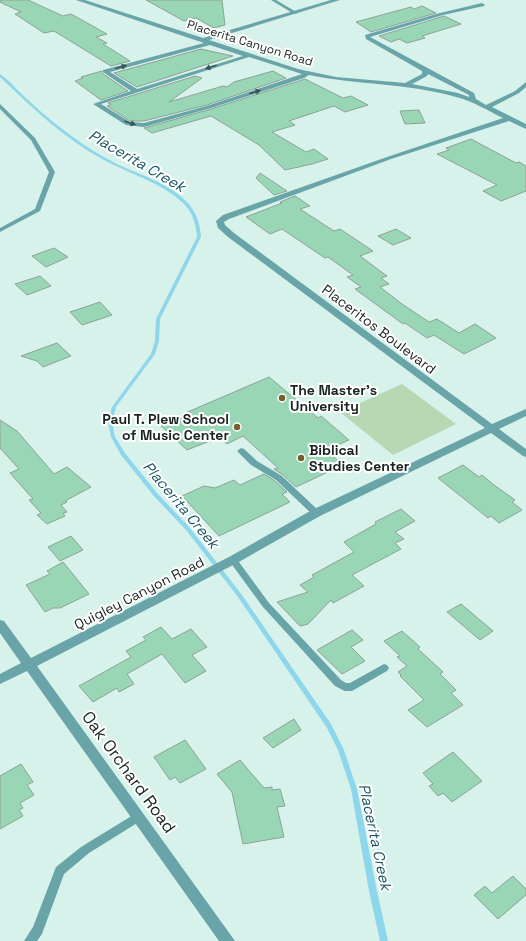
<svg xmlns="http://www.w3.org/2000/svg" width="526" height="941" font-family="'Space Grotesk',sans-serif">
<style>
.green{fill:#b8d7b3}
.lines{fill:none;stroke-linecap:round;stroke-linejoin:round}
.stream{fill:#8ed6ec;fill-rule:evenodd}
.building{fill:#99d6b6;stroke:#8ea297}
.service{fill:#69a5a8;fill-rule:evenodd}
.minor{fill:#69a5a8;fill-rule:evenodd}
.oneway{fill:#395756}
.poi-dot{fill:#775f2f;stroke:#fff;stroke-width:1.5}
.labels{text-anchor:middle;stroke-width:4;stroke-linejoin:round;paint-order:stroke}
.far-street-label{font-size:12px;fill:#192320;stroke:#fff}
.street-label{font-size:14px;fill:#192320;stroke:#fff}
.poi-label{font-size:14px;font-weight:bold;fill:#192320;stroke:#fff;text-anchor:start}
.water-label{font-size:15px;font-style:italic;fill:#1b5666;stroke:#fff}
.near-street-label{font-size:17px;fill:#192320;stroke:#fff}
</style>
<rect width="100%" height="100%" fill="#d7f1eb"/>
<path class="green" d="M402 384 456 424 393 455 340 412Z"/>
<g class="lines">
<path class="stream" d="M0 74C9 80 18 91 27 99 45 116 64 131 84 145 95 152 107 159 119 165 141 175 168 183 186 201 196 211 200 223 201 237L160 319 159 341 155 354 116 407 112 422 115 437 125 453 157 493 190 528 242 595 331 724 344 750 357 789 377 891 388 941H380L369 891 351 789 338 750 327 728 238 597 186 530 153 495 121 455 111 437 108 422 112 407 151 354 155 341 156 319 197 237C196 223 192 211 182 202 160 182 130 174 104 160 65 139 32 108 0 77Z"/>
</g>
<g class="building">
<path d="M0 0H28L63 16 71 14 107 34 96 37 107 43 103 44 130 61 111 66 54 31 44 33 15 14 21 12 0 2Z"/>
<path d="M146 0H222L225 25 214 28 196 18 184 21Z"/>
<path d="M422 6 436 13 371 32 356 22 411 7 414 9Z"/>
<path d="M444 16 461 24 422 36 425 38 407 43 399 39 391 42 379 36Z"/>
<path d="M201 49 233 56 137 87 114 73Z"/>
<path d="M102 71V73L128 91 101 100 75 81 83 78 81 77Z"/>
<path d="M273 71 286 78 207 105 144 121H130L107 106 111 105 108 103 195 76 202 78 169 102 223 86 227 87 234 82Z"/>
<path d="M305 79 343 98 351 96 368 105 345 112 334 106 289 121 295 125 272 132 306 152 314 149 328 159 312 164 285 170 259 145 211 116 152 133 144 128 211 109Z"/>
<path d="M419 110 425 123 405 124 400 111Z"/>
<path d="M471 139 516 163 519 162 526 166V191L501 201 483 191 497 185 437 154 449 150 446 148Z"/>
<path d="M260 173 287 191 274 195 256 178Z"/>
<path d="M295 196 310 206 300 209 334 231 340 229 373 251 360 256 387 276 381 278 389 284 380 287 402 304 429 322 437 319 459 333 475 324 496 338 464 354 434 335 427 338 405 323 403 324 355 289 361 287 347 277 353 275 328 257 325 258 282 229 270 234 246 217 282 203 280 202Z"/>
<path d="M396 229 411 238 393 245 378 236Z"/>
<path d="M54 248 68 257 46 267 32 256Z"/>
<path d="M40 276 51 286 27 295 15 284Z"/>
<path d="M100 302 112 315 82 325 70 312Z"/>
<path d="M57 343 71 356 43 367 37 361 21 356Z"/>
<path d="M269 377 318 418 321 416 349 440 326 450 343 465 296 487 283 475 274 469 278 468 243 436 227 444 220 437 187 450 161 426 186 416 183 414Z"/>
<path d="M0 420 17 431 54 474 67 467 91 487 65 501 67 502 61 505 67 512 63 513 65 516 47 524 37 515 41 513 29 500 33 499 10 473 19 469 0 448Z"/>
<path d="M463 465 479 477 482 475 494 485 515 500 512 502 522 510 499 523 491 516 488 518 438 478Z"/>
<path d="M264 474 275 481 287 492 282 494 290 502 219 536 182 496 204 486 215 488 234 480 240 485Z"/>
<path d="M401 509 415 521 395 532 404 539 395 543 401 549 352 575 364 586 333 603 331 600 308 624 300 626 277 602 308 592 300 585 314 577 312 575 354 552 344 542 376 524 375 522Z"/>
<path d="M71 536 83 550 60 561 48 547Z"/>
<path d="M63 562 89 594 60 608H53L45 612 26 585 50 574 47 571Z"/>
<path d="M461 604 493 631 480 640 447 612Z"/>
<path d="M161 627 172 639 191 629 207 647 192 655 206 671 185 683 162 654 127 674 134 684 119 692 117 688 93 702 79 686 131 657 126 651 146 640 143 637Z"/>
<path d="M352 630 363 640 351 647 365 661 342 674 317 650Z"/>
<path d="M402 631 420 647 418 649 443 672 440 674 456 690 451 693 463 705 427 727 408 710 424 700 400 676 401 675 398 672 407 666 397 657 400 656 384 641Z"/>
<path d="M294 719 301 730 273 748 263 738Z"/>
<path d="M185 740 206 769 180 783 175 777 170 780 154 757Z"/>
<path d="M453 752 482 781 452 802 443 793 438 796 429 786 433 784 423 773Z"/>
<path d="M240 760 264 788 272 787V790L280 789 285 806 277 807 284 837 243 844 232 792 217 774Z"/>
<path d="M21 764 33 782 27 785 34 795 20 803 23 808 19 810 23 816 0 829V776Z"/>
<path d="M513 876 526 889V895L498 919 474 895 485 886 492 893Z"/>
</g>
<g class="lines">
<g class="service">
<path d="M271 0H276L298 13 294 14Z"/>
<path d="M0 104 35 138 55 172 40 211 0 232V228L35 209 49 172 31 140 0 109Z"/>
<path d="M241 448 244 449 257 461 282 476 319 511 320 513 319 515H313L276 480 251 465 237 451Z"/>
<path d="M233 557 236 558 269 603 341 680 346 683H350L384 664 387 665 389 668 387 671 352 691H345L335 686 263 607 230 562 229 560 230 558Z"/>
<path d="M138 812 142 814 143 817 142 820 89 853 64 874 42 934 37 941H24L33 927 56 867 81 847Z"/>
</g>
<path class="minor" d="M76 0H85L203 38 331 0H340L209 40 298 69 336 77 405 83 422 74V71L366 39 365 35 440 13 482 3 485 5 484 6 443 15 370 37 474 93 476 99 486 105 515 91 526 82V87L519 93 492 107 526 124V129L509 121 391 159 229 219 224 222 225 225 234 233 492 424 526 409V416L499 429 526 449V457L523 456 491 433 320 516 237 563 37 666 235 941H219L27 671 0 684V674L21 663 0 633V620L4 621 31 658 229 557 312 510 485 428 228 237 218 228 216 221 223 215 387 157 503 118C488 111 473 101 456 97 408 83 357 85 309 75L304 78 211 108 144 127 126 125 93 104 131 91 103 72V70L204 43ZM210 45 243 56 137 89 110 72ZM249 57 302 74 207 106 144 123 130 122 101 104ZM428 74 469 95V97L458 93 412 84 427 76Z"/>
</g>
<defs><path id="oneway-solid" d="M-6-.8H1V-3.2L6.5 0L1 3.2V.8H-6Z"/></defs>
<g class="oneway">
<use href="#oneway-solid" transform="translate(121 67) rotate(-15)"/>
<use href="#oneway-solid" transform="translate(211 67) rotate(162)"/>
<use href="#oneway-solid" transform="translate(255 92) rotate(-18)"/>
<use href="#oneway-solid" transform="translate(130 123) rotate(19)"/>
</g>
<g class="poi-dot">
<circle cx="282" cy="398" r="4"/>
<circle cx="237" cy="427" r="4"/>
<circle cx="301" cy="458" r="4"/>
</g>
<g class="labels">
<g class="far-street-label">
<text transform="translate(250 43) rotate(17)" y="4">Placerita Canyon Road</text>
</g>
<g class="street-label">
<text transform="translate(379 329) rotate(37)" y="5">Placeritos Boulevard</text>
<text transform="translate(139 593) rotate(-27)" y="5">Quigley Canyon Road</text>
</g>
<g class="poi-label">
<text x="290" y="395">The Master's<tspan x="290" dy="16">University</tspan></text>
<text x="229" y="424" text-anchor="end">Paul T. Plew School<tspan x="229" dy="16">of Music Center</tspan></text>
<text x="309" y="455">Biblical<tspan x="309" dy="16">Studies Center</tspan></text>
</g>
<g class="water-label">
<text transform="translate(137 161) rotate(30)" y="5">Placerita Creek</text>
<text transform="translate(181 505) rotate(50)" y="5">Placerita Creek</text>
<text transform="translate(375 837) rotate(78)" y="5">Placerita Creek</text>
</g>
<g class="near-street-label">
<text transform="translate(129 772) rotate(54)" y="6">Oak Orchard Road</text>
</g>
</g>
</svg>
